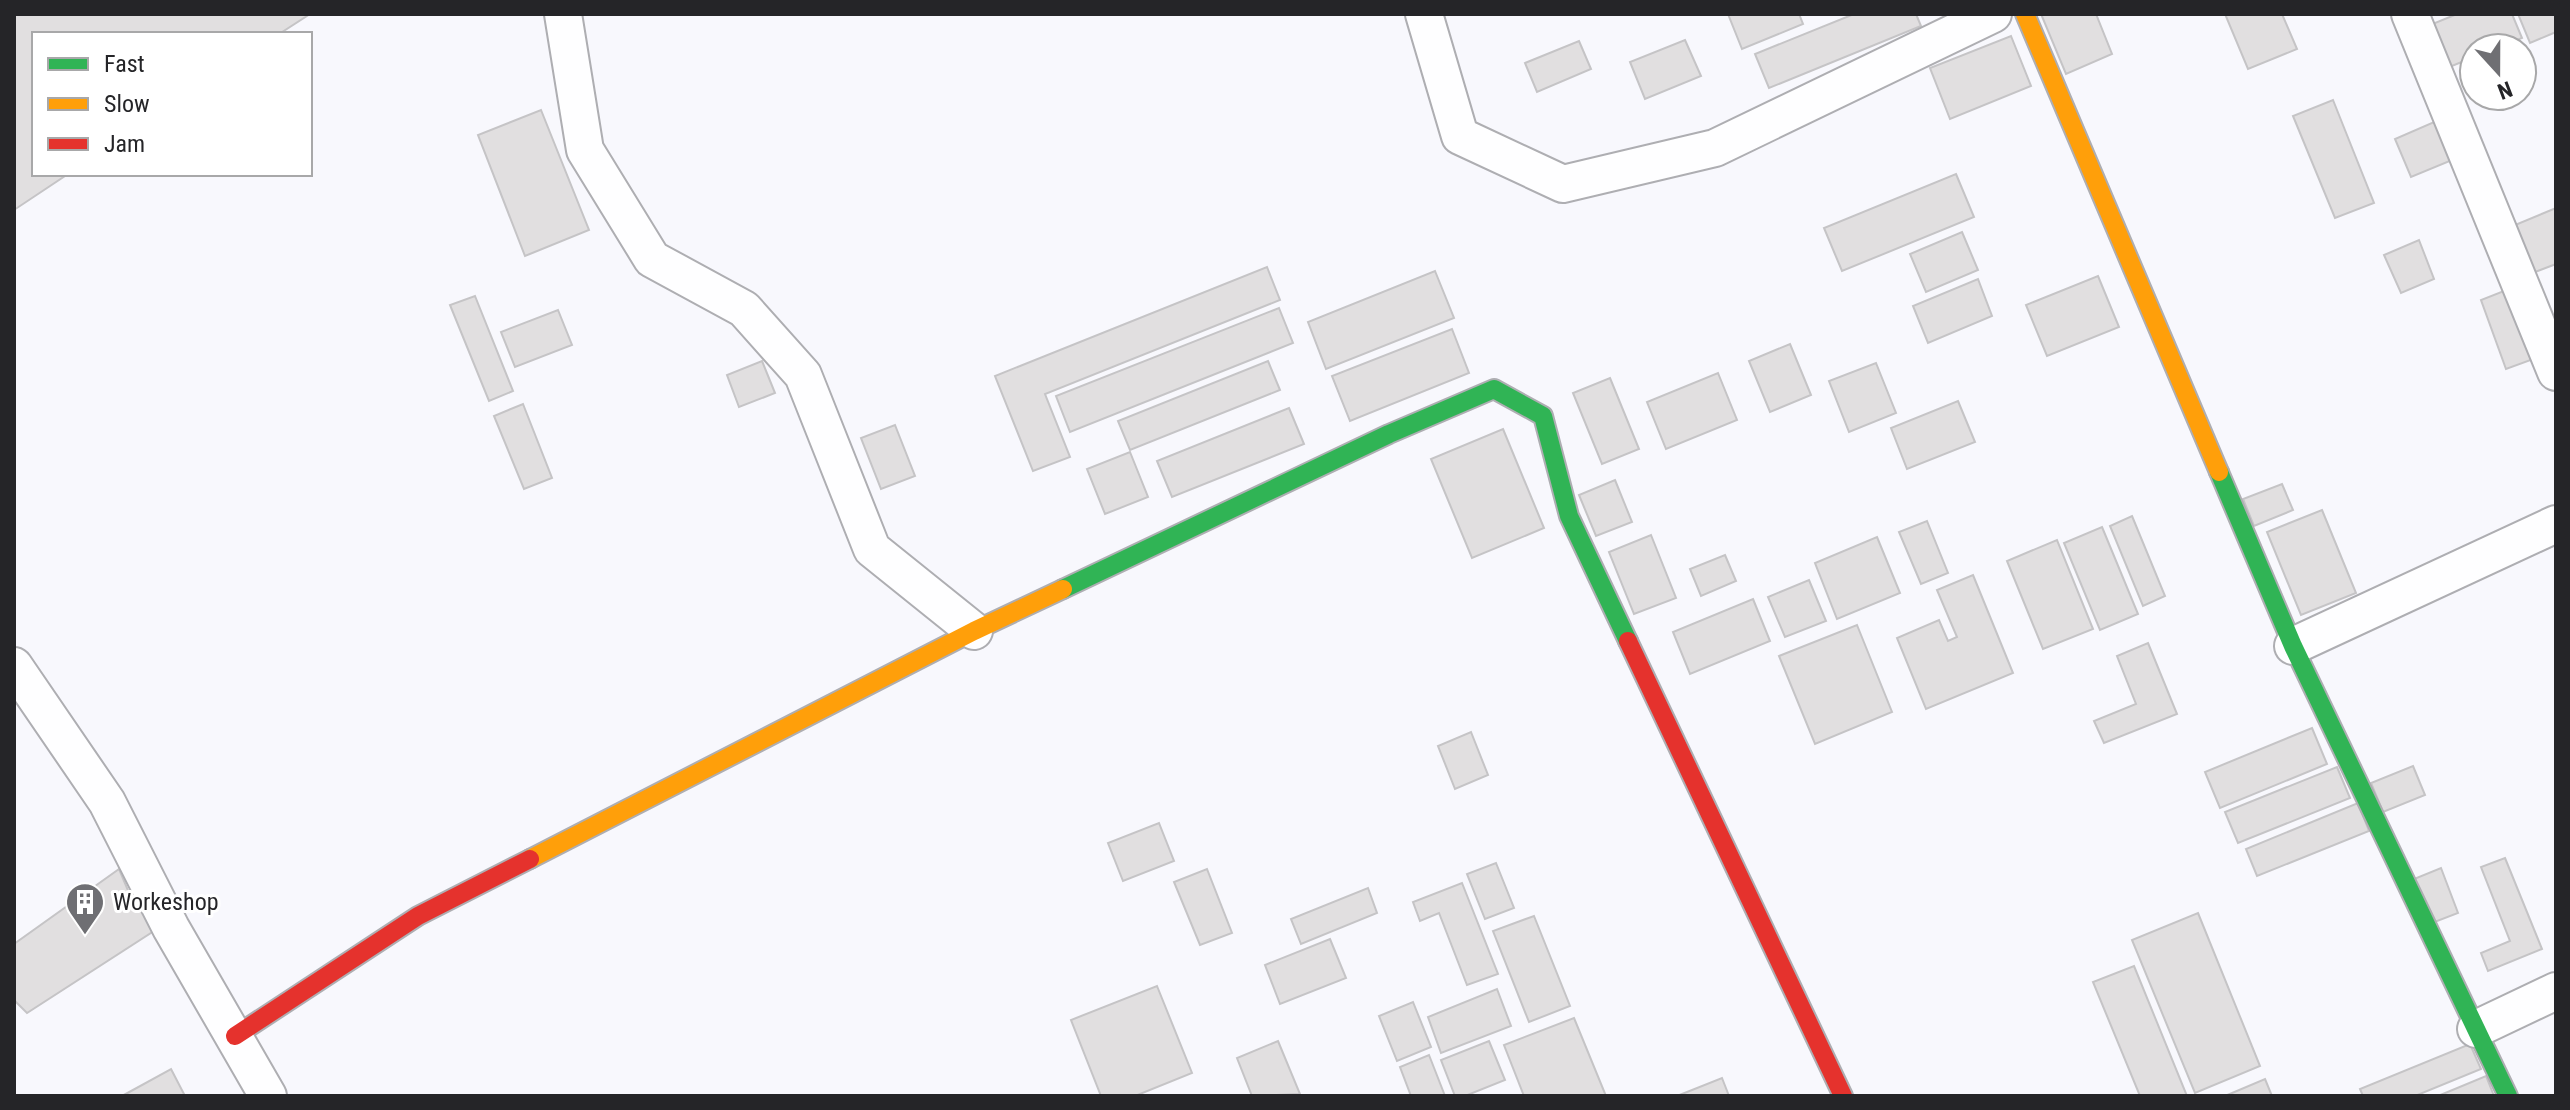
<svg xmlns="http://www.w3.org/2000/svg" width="2570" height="1110" font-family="'Roboto Condensed',sans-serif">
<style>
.building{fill:#e1dfe0;stroke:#c5c4c6;stroke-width:2}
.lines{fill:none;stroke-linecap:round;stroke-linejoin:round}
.street-casing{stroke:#aeaeb2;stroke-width:40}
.fast-casing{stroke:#aeaeb2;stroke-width:22}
.slow-casing{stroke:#aeaeb2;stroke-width:22}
.jam-casing{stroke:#aeaeb2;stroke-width:22}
.street{stroke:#fefeff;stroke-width:36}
.fast{stroke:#30b455;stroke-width:18}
.slow{stroke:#ff9f0a;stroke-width:18}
.jam{stroke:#e5322d;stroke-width:18}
.labels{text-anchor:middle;stroke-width:6;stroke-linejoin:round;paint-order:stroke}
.poi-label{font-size:24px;fill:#252528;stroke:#fff;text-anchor:start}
</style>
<rect width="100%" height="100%" fill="#f8f8fd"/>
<g class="building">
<path d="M14 14H310L279 34H34V174H68L14 210Z"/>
<path d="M1728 14H1799L1803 24 1742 49Z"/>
<path d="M1854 14H1916L1921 26 1769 88 1755 54Z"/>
<path d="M2041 14H2096L2112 54 2066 74Z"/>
<path d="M2225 14H2282L2297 49 2248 69Z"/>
<path d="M2457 14H2512L2522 38 2496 48H2474V57L2447 68 2430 25Z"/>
<path d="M2518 14H2556V32L2530 43Z"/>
<path d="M2011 36 2031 86 1950 119 1930 68Z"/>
<path d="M1685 40 1701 76 1645 99 1630 62Z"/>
<path d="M1579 41 1591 69 1537 92 1525 63Z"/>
<path d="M2333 100 2374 203 2335 218 2293 116Z"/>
<path d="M541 110 589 230 525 256 478 135Z"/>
<path d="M2441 119 2457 158 2411 177 2395 139Z"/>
<path d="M1956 174 1974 217 1842 271 1824 228Z"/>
<path d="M2556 208V264L2522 277 2503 230Z"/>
<path d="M1962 232 1978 270 1926 292 1910 254Z"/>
<path d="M2419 240 2434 279 2401 293 2384 255Z"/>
<path d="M1267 267 1280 300 1045 394 1070 457 1033 471 995 376Z"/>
<path d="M1435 271 1454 318 1326 369 1308 322Z"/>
<path d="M2098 276 2119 327 2047 356 2026 305Z"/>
<path d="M1978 279 1992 316 1928 343 1913 306Z"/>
<path d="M2514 287 2539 357 2506 369 2481 300Z"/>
<path d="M475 296 513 391 489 401 450 305Z"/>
<path d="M1279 308 1293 343 1070 432 1056 396Z"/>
<path d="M558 310 572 345 515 367 501 332Z"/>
<path d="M1452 329 1469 373 1350 421 1332 376Z"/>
<path d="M1790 344 1811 395 1770 412 1749 361Z"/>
<path d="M762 361 775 393 739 407 727 375Z"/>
<path d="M1268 361 1280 390 1130 450 1118 421Z"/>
<path d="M1876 363 1896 413 1849 432 1829 381Z"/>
<path d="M1718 373 1737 420 1666 449 1647 402Z"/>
<path d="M1610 378 1639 449 1602 464 1573 393Z"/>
<path d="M1958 401 1975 442 1907 469 1891 428Z"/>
<path d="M523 404 552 478 524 489 494 416Z"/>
<path d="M1289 408 1304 444 1172 497 1157 461Z"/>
<path d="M895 425 915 476 881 489 861 438Z"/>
<path d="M1503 429 1544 528 1472 558 1431 459Z"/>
<path d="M1130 452 1148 497 1105 514 1087 469Z"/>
<path d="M1615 480 1632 522 1596 536 1579 495Z"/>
<path d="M2282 484 2293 510 2254 526 2243 499Z"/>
<path d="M2322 510 2356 593 2301 615 2267 532Z"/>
<path d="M2132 516 2165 596 2143 606 2110 526Z"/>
<path d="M1927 521 1948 573 1921 584 1899 532Z"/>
<path d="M2102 527 2138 614 2100 630 2064 543Z"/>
<path d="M1651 535 1676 598 1634 614 1609 552Z"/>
<path d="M1877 537 1900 593 1837 619 1815 563Z"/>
<path d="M2057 540 2093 629 2043 649 2007 561Z"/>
<path d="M1725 555 1736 581 1701 596 1690 569Z"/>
<path d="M1973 575 2013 673 1926 709 1897 638 1939 620 1948 641 1957 637 1937 590Z"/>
<path d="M1809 580 1826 621 1785 637 1768 597Z"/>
<path d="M1753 599 1770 641 1690 674 1673 632Z"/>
<path d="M1857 625 1892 712 1815 744 1779 656Z"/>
<path d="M2148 643 2177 714 2104 743 2094 721 2136 704 2117 656Z"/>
<path d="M2312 728 2327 764 2220 808 2205 772Z"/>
<path d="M1471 732 1488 775 1455 789 1438 746Z"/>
<path d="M2413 766 2425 795 2383 812 2371 783Z"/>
<path d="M2337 767 2350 798 2238 843 2225 812Z"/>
<path d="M2358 803 2369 831 2257 876 2246 849Z"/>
<path d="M1159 823 1174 861 1123 881 1108 843Z"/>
<path d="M2505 858 2542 949 2488 971 2481 953 2510 941 2481 867Z"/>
<path d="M1496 863 1514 908 1485 919 1467 874Z"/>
<path d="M2441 868 2458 913 2432 923 2414 879Z"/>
<path d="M119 869 132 900 157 929 27 1013 14 1000V944Z"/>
<path d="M1207 869 1232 933 1200 945 1174 882Z"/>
<path d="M1462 883 1498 974 1467 985 1439 913 1420 921 1413 902Z"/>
<path d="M1368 888 1377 913 1301 944 1291 919Z"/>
<path d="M2198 913 2260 1066 2195 1093 2132 940Z"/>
<path d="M1534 916 1570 1006 1529 1022 1493 931Z"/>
<path d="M1330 939 1346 978 1280 1004 1265 965Z"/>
<path d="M2134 966 2187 1096H2140L2093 982Z"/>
<path d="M1157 986 1192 1073 1135 1096H1101L1071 1020Z"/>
<path d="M1497 989 1511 1026 1441 1053 1428 1017Z"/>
<path d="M1413 1002 1431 1047 1397 1061 1379 1016Z"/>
<path d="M1574 1018 1606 1096H1524L1504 1045Z"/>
<path d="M1278 1041 1300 1094 1252 1096 1237 1058Z"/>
<path d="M1489 1041 1505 1080 1465 1096H1455L1441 1060Z"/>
<path d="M2470 1044 2481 1069 2415 1096H2363L2360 1089Z"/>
<path d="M1429 1055 1445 1096H1411L1400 1067Z"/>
<path d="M171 1069 185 1096H122Z"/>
<path d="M2486 1076 2494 1096H2438Z"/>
<path d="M1722 1078 1729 1096H1677Z"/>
<path d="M2265 1079 2272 1096H2225Z"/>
</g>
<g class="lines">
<defs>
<g id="street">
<path d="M563 14 585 150 652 259 744 309 803 375 872 549 974 631"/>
<path d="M1424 14 1460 136 1563 184 1715 148 1993 14"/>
<path d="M2410 14 2556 372"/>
<path d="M2293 646 2556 524"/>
<path d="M14 666 107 802 171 928 268 1096"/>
<path d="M2476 1029 2556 991"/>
</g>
<g id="fast">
<path d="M2219 472 2293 646 2508 1096"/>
<path d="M1063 589 1389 434 1494 389 1543 416 1569 516 1628 641"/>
</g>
<g id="slow">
<path d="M2025 14 2219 472"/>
<path d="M530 859 974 631 1063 589"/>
</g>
<g id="jam">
<path d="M1628 641 1843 1096"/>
<path d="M235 1036 418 916 530 859"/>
</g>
</defs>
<use href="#street" class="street-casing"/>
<use href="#fast" class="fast-casing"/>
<use href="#slow" class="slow-casing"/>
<use href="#jam" class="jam-casing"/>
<use href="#street" class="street"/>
<use href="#fast" class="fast"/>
<use href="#slow" class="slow"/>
<use href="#jam" class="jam"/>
</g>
<defs>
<symbol id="building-pin" viewBox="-11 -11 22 30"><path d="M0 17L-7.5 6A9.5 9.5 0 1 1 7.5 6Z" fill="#6f6f73" stroke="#fff"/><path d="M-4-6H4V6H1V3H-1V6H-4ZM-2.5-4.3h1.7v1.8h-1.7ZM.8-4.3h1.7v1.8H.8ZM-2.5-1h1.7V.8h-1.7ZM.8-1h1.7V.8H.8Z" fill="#fff"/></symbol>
</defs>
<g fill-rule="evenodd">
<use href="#building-pin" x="63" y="880" width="44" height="60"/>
</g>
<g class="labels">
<g class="poi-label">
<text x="113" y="910">Workeshop</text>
</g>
</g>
<rect width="2570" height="1110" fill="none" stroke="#252528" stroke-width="32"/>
<rect x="32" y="32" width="280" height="144" fill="#ffffff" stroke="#a8a8a9" stroke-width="2"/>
<rect x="48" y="58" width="40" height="12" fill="#30b455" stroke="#a8a8a9" stroke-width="2"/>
<text x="104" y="72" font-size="24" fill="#252528">Fast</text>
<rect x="48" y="98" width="40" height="12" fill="#ff9f0a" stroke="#a8a8a9" stroke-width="2"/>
<text x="104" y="112" font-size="24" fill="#252528">Slow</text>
<rect x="48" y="138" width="40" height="12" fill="#e5322d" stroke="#a8a8a9" stroke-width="2"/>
<text x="104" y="152" font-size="24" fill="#252528">Jam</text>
<g transform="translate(2498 72) rotate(159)"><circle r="38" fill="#ffffff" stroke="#a8a8a9" stroke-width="2"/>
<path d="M0-6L14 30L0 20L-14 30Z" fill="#6f6f73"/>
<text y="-12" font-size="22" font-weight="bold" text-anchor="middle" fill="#252528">N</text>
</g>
</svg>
